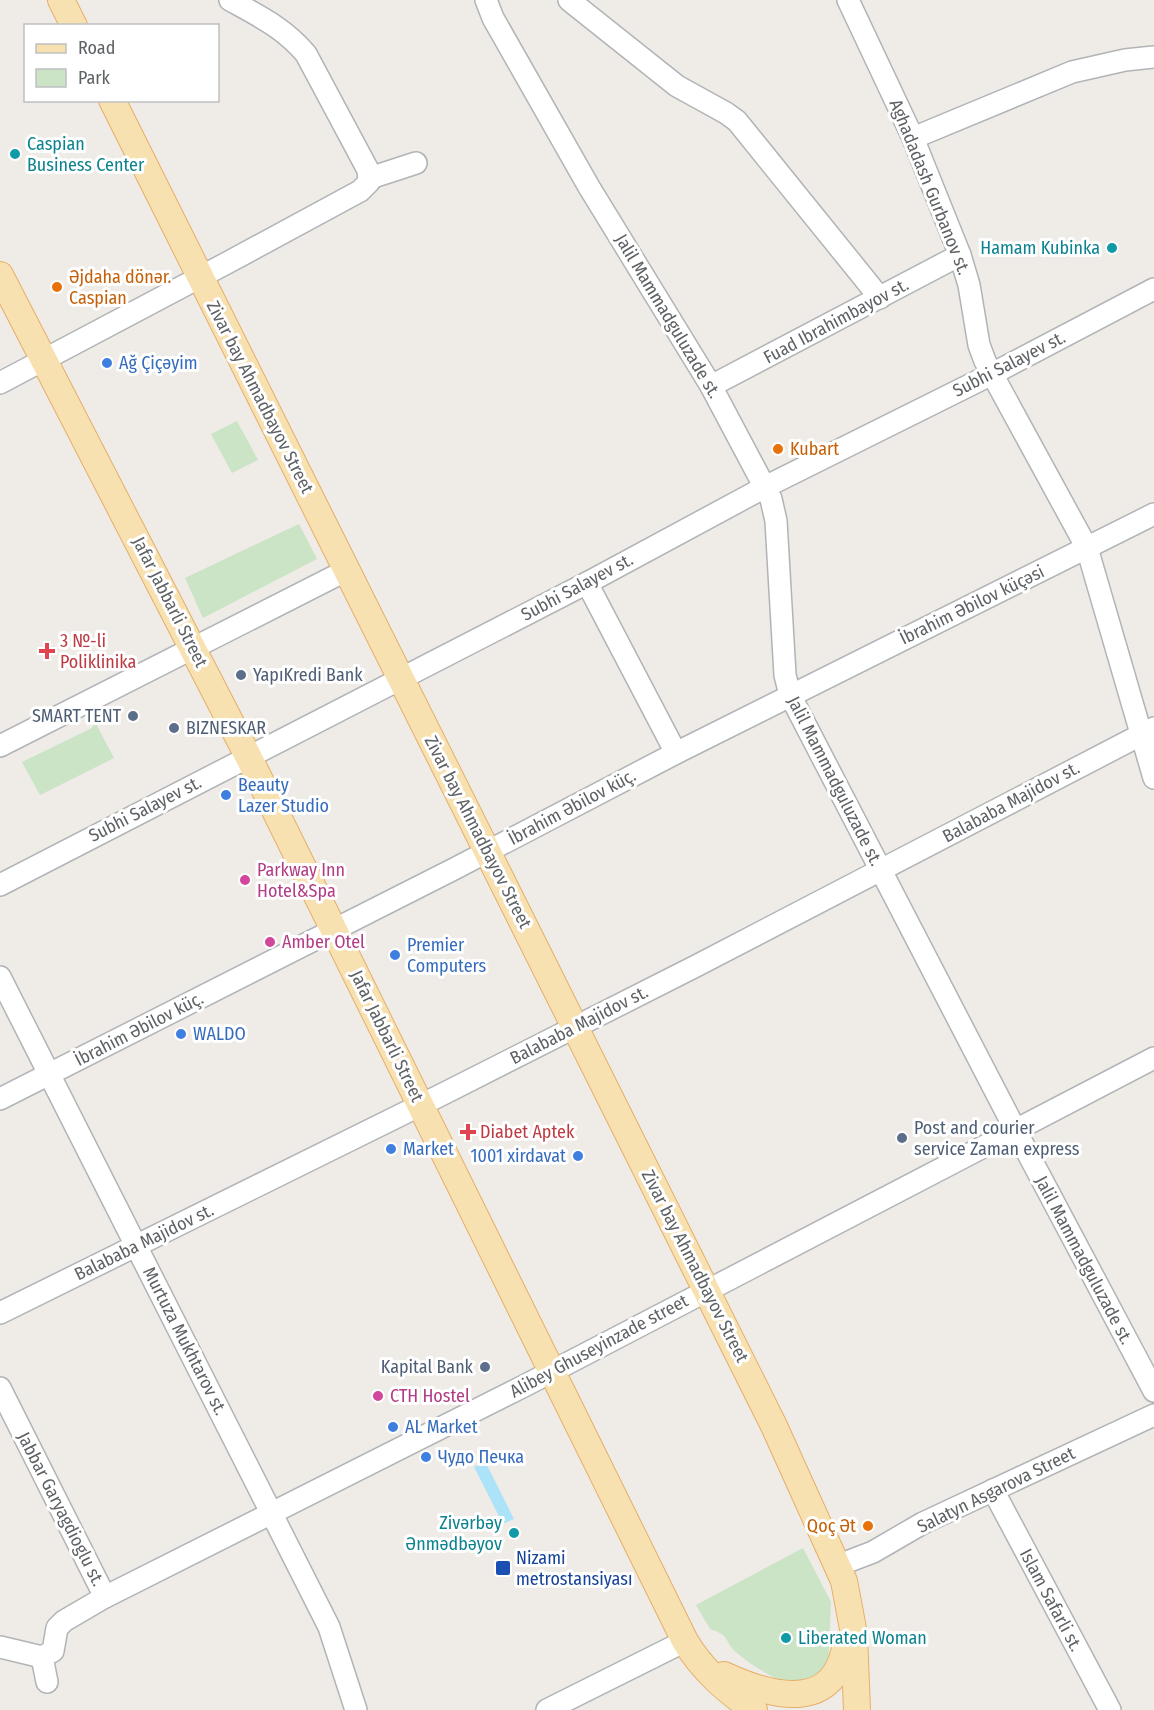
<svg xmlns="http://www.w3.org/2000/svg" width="1154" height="1710" font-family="'Fira Sans Condensed',sans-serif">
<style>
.green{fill:#cae4c5}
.water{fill:#ade3f8}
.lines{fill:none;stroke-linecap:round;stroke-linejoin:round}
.minor-casing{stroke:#b1b4b7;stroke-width:24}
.major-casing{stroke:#e6ae68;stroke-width:28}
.minor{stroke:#fff;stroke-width:21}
.major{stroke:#f8e1b1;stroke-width:26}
.culture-dot{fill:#0f9aa8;stroke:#fff;stroke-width:2}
.food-dot{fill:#e8710a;stroke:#fff;stroke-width:2}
.shop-dot{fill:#3f7fe0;stroke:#fff;stroke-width:2}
.health-dot{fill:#e0444e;stroke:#fff;stroke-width:2}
.service-dot{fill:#5c6f8a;stroke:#fff;stroke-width:2}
.hotel-dot{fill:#d1479c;stroke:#fff;stroke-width:2}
.transit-dot{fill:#1a4fb4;stroke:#fff;stroke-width:2}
.labels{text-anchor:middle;stroke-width:6;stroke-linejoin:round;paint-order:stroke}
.culture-label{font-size:18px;fill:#0d838f;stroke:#fff;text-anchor:start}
.street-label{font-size:18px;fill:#5e6265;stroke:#fff}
.food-label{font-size:18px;fill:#c56008;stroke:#fff;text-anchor:start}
.shop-label{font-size:18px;fill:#366cbe;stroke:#fff;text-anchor:start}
.health-label{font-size:18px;fill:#be3a42;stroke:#fff;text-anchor:start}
.service-label{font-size:18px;fill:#4e5e75;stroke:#fff;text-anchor:start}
.hotel-label{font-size:18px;fill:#b23c85;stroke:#fff;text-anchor:start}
.transit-label{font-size:18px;fill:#164399;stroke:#fff;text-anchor:start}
</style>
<rect width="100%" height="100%" fill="#efebe6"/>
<g class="green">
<path d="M237 421 258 460 232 473 211 434Z"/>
<path d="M299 524 317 559 203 618 185 578Z"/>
<path d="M95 722 114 758 40 795 22 762 92 728Z"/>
<path d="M803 1548 831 1602 828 1672 797 1689C777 1679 754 1668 737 1653 723 1641 732 1636 710 1629L696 1605Z"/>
</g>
<path class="water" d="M485 1461 514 1519 503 1524 474 1467Z"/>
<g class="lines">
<defs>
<g id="minor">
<path d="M486 0 493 18 589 187 711 386 771 499 776 521 785 675 790 695 1016 1131 1154 1391"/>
<path d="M569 0 677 86 726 113 737 121 880 298"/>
<path d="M848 0 913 138 960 255 969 285 979 345 985 361 1087 548 1154 778"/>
<path d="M913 138 1072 72 1125 60 1154 57"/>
<path d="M370 178 416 163"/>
<path d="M0 383 225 264 360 191 369 182 368 170 306 54C284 28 259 16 230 0"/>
<path d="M711 386 960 255"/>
<path d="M587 583 676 753"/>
<path d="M0 746 347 570"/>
<path d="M0 885 587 583 765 487 992 374 1154 289"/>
<path d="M0 977 329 1627 356 1710"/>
<path d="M0 1099 454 869 676 753 1154 514"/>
<path d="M0 1313 439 1096 696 966 1154 728"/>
<path d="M0 1388 105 1597"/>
<path d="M993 1490 1110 1710"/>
<path d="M839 1565 873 1552 923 1523 1154 1415"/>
<path d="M0 1647 42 1657 53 1651 57 1628 64 1621 105 1597 524 1386 1154 1058"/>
<path d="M42 1657 47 1682"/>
<path d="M547 1710 685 1641"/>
</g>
<g id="major">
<path d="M61 0 74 26"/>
<path d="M112 100 774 1426 844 1581 854 1634 857 1710"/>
<path d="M0 275 248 756 685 1641C702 1670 727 1691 754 1710"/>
<path d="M724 1675C778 1700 836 1710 846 1643"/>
</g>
</defs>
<use href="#minor" class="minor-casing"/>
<use href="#major" class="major-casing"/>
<use href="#minor" class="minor"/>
<use href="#major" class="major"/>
</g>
<g class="culture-dot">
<circle cx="15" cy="154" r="6"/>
<circle cx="1112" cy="248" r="6"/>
<circle cx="514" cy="1533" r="6"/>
<circle cx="786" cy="1638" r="6"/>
</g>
<g class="food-dot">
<circle cx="57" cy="287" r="6"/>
<circle cx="778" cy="449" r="6"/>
<circle cx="868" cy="1526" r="6"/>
</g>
<g class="shop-dot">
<circle cx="107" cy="363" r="6"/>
<circle cx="226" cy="795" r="6"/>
<circle cx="395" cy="955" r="6"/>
<circle cx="181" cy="1034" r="6"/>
<circle cx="391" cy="1149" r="6"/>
<circle cx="578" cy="1156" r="6"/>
<circle cx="393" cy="1427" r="6"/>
<circle cx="426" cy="1457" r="6"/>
</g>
<g class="health-dot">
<path d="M44 642h6v6h6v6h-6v6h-6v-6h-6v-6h6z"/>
<path d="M465 1123h6v6h6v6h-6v6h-6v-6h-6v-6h6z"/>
</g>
<g class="service-dot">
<circle cx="241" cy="675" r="6"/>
<circle cx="133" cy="716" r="6"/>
<circle cx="174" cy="728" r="6"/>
<circle cx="902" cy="1138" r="6"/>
<circle cx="485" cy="1367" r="6"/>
</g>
<g class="hotel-dot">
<circle cx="245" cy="880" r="6"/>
<circle cx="270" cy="942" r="6"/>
<circle cx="378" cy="1396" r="6"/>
</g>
<rect class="transit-dot" x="495" y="1560" width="16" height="16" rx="3"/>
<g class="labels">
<g class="culture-label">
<text x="27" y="150">Caspian<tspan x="27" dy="21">Business Center</tspan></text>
<text x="1100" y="254" text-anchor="end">Hamam Kubinka</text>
<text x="502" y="1529" text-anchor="end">Zivərbəy<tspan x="502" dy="21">Ənmədbəyov</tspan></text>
<text x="798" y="1644">Liberated Woman</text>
</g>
<g class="street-label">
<text transform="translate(930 187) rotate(68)" y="6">Aghadadash Gurbanov st.</text>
<text transform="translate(668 316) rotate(59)" y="6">Jalil Mammadguluzade st.</text>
<text transform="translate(836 321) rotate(-28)" y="6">Fuad Ibrahimbayov st.</text>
<text transform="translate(1009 364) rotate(-27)" y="6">Subhi Salayev st.</text>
<text transform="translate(260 397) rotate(63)" y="6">Zivar bay Ahmadbayov Street</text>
<text transform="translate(577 587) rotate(-28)" y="6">Subhi Salayev st.</text>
<text transform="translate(170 602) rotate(63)" y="6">Jafar Jabbarli Street</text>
<text transform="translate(972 605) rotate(-26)" y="6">İbrahim Əbilov küçəsi</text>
<text transform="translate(835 781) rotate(63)" y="6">Jalil Mammadguluzade st.</text>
<text transform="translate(1011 802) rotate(-28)" y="6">Balababa Majidov st.</text>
<text transform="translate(572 807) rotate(-28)" y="6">İbrahim Əbilov küç.</text>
<text transform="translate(145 809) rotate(-27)" y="6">Subhi Salayev st.</text>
<text transform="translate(478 832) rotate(63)" y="6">Zivar bay Ahmadbayov Street</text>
<text transform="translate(579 1025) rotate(-27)" y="6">Balababa Majidov st.</text>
<text transform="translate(139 1029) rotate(-27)" y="6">İbrahim Əbilov küç.</text>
<text transform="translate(387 1036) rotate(64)" y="6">Jafar Jabbarli Street</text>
<text transform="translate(144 1242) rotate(-26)" y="6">Balababa Majidov st.</text>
<text transform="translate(1084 1260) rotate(62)" y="6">Jalil Mammadguluzade st.</text>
<text transform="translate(695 1266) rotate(63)" y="6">Zivar bay Ahmadbayov Street</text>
<text transform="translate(185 1341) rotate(63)" y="6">Murtuza Mukhtarov st.</text>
<text transform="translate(599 1346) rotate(-28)" y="6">Alibey Ghuseyinzade street</text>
<text transform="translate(996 1490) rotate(-26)" y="6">Salatyn Asgarova Street</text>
<text transform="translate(61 1509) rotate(63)" y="6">Jabbar Garyagdioglu st.</text>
<text transform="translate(1051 1600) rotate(62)" y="6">Islam Safarli st.</text>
</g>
<g class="food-label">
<text x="69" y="283">Əjdaha dönər.<tspan x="69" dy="21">Caspian</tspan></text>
<text x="790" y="455">Kubart</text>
<text x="856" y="1532" text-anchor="end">Qoç Ət</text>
</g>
<g class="shop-label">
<text x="119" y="369">Ağ Çiçəyim</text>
<text x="238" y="791">Beauty<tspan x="238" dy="21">Lazer Studio</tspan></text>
<text x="407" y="951">Premier<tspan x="407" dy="21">Computers</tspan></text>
<text x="193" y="1040">WALDO</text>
<text x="403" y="1155">Market</text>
<text x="566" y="1162" text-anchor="end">1001 xirdavat</text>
<text x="405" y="1433">AL Market</text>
<text x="438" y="1463">Чудо Печка</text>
</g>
<g class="health-label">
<text x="60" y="647">3 №-li<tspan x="60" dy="21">Poliklinika</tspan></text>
<text x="480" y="1138">Diabet Aptek</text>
</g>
<g class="service-label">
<text x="253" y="681">YapıKredi Bank</text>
<text x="121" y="722" text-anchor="end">SMART TENT</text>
<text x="186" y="734">BIZNESKAR</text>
<text x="914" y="1134">Post and courier<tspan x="914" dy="21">service Zaman express</tspan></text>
<text x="473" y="1373" text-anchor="end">Kapital Bank</text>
</g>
<g class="hotel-label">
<text x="257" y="876">Parkway Inn<tspan x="257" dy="21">Hotel&amp;Spa</tspan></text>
<text x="282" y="948">Amber Otel</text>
<text x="390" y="1402">CTH Hostel</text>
</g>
<g class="transit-label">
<text x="516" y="1564">Nizami<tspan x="516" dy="21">metrostansiyası</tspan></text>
</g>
</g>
<rect x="24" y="24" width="195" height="78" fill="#ffffff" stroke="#bfc0c1" stroke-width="1.5"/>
<rect x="36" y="44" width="30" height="9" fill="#f8e1b1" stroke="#bfc0c1" stroke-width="1.5"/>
<text x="78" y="54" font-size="18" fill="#5e6265">Road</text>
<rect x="36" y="69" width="30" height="18" fill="#cae4c5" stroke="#bfc0c1" stroke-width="1.5"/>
<text x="78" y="84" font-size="18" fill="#5e6265">Park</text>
</svg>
